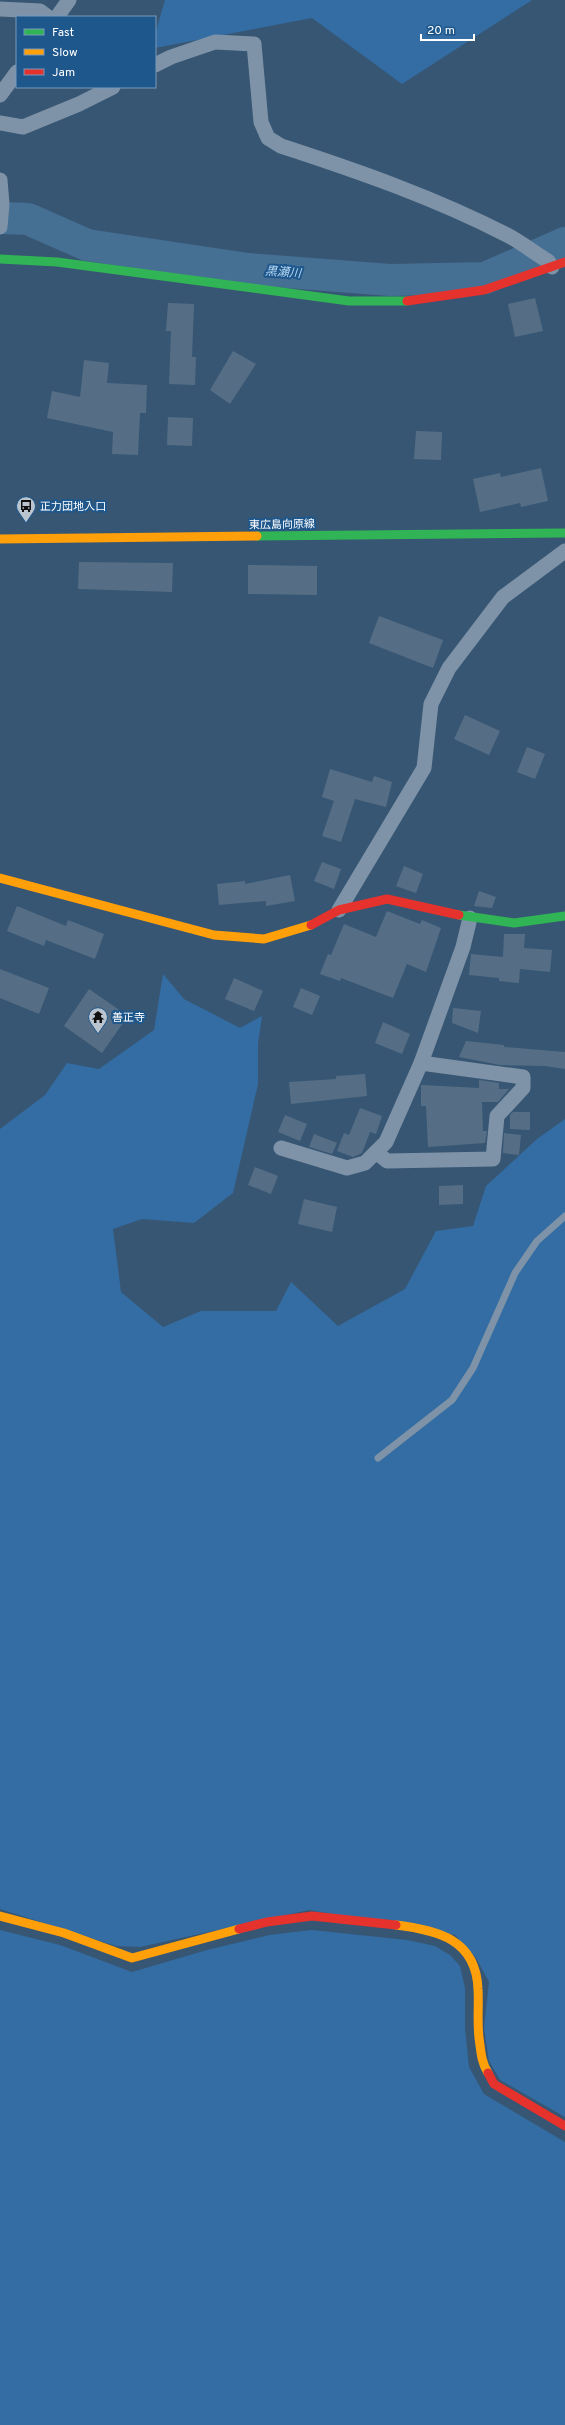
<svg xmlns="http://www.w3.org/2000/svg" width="565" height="2425" font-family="Overpass,'Noto Sans JP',sans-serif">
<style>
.green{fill:#336da3}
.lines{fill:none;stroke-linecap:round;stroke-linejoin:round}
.river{stroke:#466f94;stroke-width:32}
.building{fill:#556e85}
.lane{stroke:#7e93a7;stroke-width:7}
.street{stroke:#7e93a7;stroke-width:15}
.fast{stroke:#30b455;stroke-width:9}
.slow{stroke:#ff9f0a;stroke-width:9}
.jam{stroke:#e5322d;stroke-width:9}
.labels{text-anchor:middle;stroke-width:4;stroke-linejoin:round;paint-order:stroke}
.poi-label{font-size:11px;fill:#fff;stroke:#1e578c;text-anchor:start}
.street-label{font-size:11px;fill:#fff;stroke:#1e578c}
.water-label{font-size:12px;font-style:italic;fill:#b7d8f3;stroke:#1e578c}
</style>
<rect width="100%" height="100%" fill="#375673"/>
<g class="green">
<path d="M165 0H532L402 84 312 18 155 48V34Z"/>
<path d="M163 974 184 999 240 1028 262 1016 258 1044V1084L233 1193 194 1223 142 1219 113 1229 121 1292 163 1327 201 1311H276L291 1282 338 1326 405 1289 436 1231 473 1226 486 1186 537 1139 565 1119V2117L500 2080 489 2061 484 2028 489 1982 476 1958 455 1935 309 1910 140 1947 116 1946 0 1909V1129L45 1095 67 1063 99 1069 154 1030Z"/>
<path d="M0 1930 60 1945 132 1972 207 1950 269 1935 312 1930 407 1940 435 1946 450 1955 460 1966 465 1988V2028L469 2067 484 2094 565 2142V2425H0Z"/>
</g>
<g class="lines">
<path class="river" d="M0 218 28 219 87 245 248 269 390 280 485 278 565 243"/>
</g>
<g class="building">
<path d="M535 298 543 331 515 337 508 304Z"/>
<path d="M168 303 194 304 192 357H196L195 385 169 384 171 331H166Z"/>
<path d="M233 351 256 364 230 404 210 390Z"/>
<path d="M84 360 109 363 107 383 147 385 146 413H140L138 455 112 454 113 432 47 418 52 391 80 397Z"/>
<path d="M168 417 193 418 192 446 167 445Z"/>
<path d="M416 431 442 432 441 460 414 459Z"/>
<path d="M541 468 548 501 521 507 520 503 480 512 473 479 500 473 501 477Z"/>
<path d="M79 562 173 563 172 592 78 589Z"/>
<path d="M248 565 317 566V595L248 594Z"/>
<path d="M379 616 443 640 433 668 369 643Z"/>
<path d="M465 715 500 731 489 755 454 739Z"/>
<path d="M527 747 545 754 535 779 517 772Z"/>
<path d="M330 769 372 782 374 776 392 782 386 807 355 799 341 842 322 836 334 801 322 797Z"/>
<path d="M322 862 341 869 334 889 314 881Z"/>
<path d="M404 866 423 874 416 893 396 886Z"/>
<path d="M290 875 295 901 266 906V901L219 905 217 884 245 881V884Z"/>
<path d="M479 891 496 897 492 908 474 906Z"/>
<path d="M17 906 66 926 68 920 104 934 95 959 46 940 44 946 7 931Z"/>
<path d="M387 911 420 924 422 920 441 928 426 972 407 964 393 998 341 978 340 981 320 974 328 954 331 955 344 924 376 937Z"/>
<path d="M504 934H525L524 948 552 950 550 972 520 969 519 983 499 981V978L469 975 471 954 503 957Z"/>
<path d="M0 969 49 988 39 1014 0 998Z"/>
<path d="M234 978 263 991 254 1011 225 999Z"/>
<path d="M301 988 320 996 312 1015 293 1007Z"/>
<path d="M89 989 128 1016 102 1053 64 1026Z"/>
<path d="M453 1008 481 1011 478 1033 452 1023Z"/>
<path d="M383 1022 410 1034 402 1054 375 1043Z"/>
<path d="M466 1041 504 1045V1047L565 1052V1069L545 1066 500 1065 459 1057Z"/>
<path d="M365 1074 367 1096 291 1104 289 1082 336 1079V1076Z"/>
<path d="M479 1080 499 1083V1089H509L498 1102H482L483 1131H487L485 1143 428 1147 426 1106H421V1085L479 1088Z"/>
<path d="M360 1108 382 1116 376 1134 370 1132 362 1153 353 1157 337 1151 344 1133 349 1135Z"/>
<path d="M513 1112H530V1130L510 1129V1115Z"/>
<path d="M285 1115 307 1124 300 1141 278 1132Z"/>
<path d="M504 1133 521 1135 519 1155 503 1153Z"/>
<path d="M314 1134 337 1143 332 1154 309 1147Z"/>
<path d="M255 1167 278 1176 271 1194 248 1185Z"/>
<path d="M463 1185V1204L439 1205V1186Z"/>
<path d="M304 1199 337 1207 332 1232 298 1224Z"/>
</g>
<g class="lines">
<path class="lane" d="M378 1458 452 1400 473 1368 515 1273 537 1241 565 1216"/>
<g class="street">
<path d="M0 9 40 11 48 17"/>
<path d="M57 17 69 0"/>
<path d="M155 65 171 57 215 42 254 44 261 122 268 138 281 146C358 171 435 198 507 235 521 242 534 253 548 261L552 267"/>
<path d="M0 95 17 72"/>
<path d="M0 123 23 127 79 104 113 87"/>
<path d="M0 180 2 204 0 227"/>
<path d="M339 910 424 768 431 704 449 668 503 597 565 551"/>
<path d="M281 1148 347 1168 365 1163 386 1142 421 1063 463 947 470 918"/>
<path d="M376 1152 387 1161 493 1159 497 1116 523 1088V1077L421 1063"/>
</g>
<g class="fast">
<path d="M0 259 57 262 349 301H407"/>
<path d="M257 536 565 533"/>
<path d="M459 915 514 923 565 916"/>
</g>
<g class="slow">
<path d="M0 539 257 536"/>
<path d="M0 878 214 935 264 939 311 925"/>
<path d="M0 1916 64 1933 132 1958 239 1929"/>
<path d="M396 1925C437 1930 476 1939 478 1989 479 2005 477 2021 479 2038 481 2051 481 2062 488 2073"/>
</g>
<g class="jam">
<path d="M407 301 484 290 565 262"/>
<path d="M311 925 339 910 387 899 459 915"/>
<path d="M239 1929 267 1922 312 1916 396 1925"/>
<path d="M488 2073 494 2084 565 2126"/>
</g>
</g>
<defs>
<symbol id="bus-pin" viewBox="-11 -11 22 30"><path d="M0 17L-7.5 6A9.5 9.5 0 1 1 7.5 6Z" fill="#b9c4ce" stroke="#1e578c"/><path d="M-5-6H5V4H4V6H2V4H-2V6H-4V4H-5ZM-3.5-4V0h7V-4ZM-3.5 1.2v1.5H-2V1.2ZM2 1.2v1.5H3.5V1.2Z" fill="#111"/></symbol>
<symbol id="temple-pin" viewBox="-11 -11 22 30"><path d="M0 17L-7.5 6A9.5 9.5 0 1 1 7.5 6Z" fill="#b9c4ce" stroke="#1e578c"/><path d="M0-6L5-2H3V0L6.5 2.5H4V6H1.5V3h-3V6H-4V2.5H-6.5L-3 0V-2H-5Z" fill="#111"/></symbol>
</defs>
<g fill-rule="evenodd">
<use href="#bus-pin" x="15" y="495" width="22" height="30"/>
<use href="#temple-pin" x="87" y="1006" width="22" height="30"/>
</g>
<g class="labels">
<g class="poi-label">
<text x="40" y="510">正力団地入口</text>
<text x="112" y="1021">善正寺</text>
</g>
<g class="street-label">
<text transform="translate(282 524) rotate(-1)" y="4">東広島向原線</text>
</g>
<g class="water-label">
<text transform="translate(283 272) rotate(4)" y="4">黒瀬川</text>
</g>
</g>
<rect x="16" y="16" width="140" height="72" fill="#1e578c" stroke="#789aba"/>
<rect x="24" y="29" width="20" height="6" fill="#30b455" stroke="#789aba"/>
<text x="52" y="36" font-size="12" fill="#ffffff">Fast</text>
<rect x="24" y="49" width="20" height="6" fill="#ff9f0a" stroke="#789aba"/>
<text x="52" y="56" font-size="12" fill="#ffffff">Slow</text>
<rect x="24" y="69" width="20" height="6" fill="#e5322d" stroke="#789aba"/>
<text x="52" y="76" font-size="12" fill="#ffffff">Jam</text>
<path d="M421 34v6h53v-6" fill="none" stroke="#ffffff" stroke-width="2"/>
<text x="427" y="34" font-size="12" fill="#ffffff" stroke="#1e578c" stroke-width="3" paint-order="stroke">20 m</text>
</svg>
